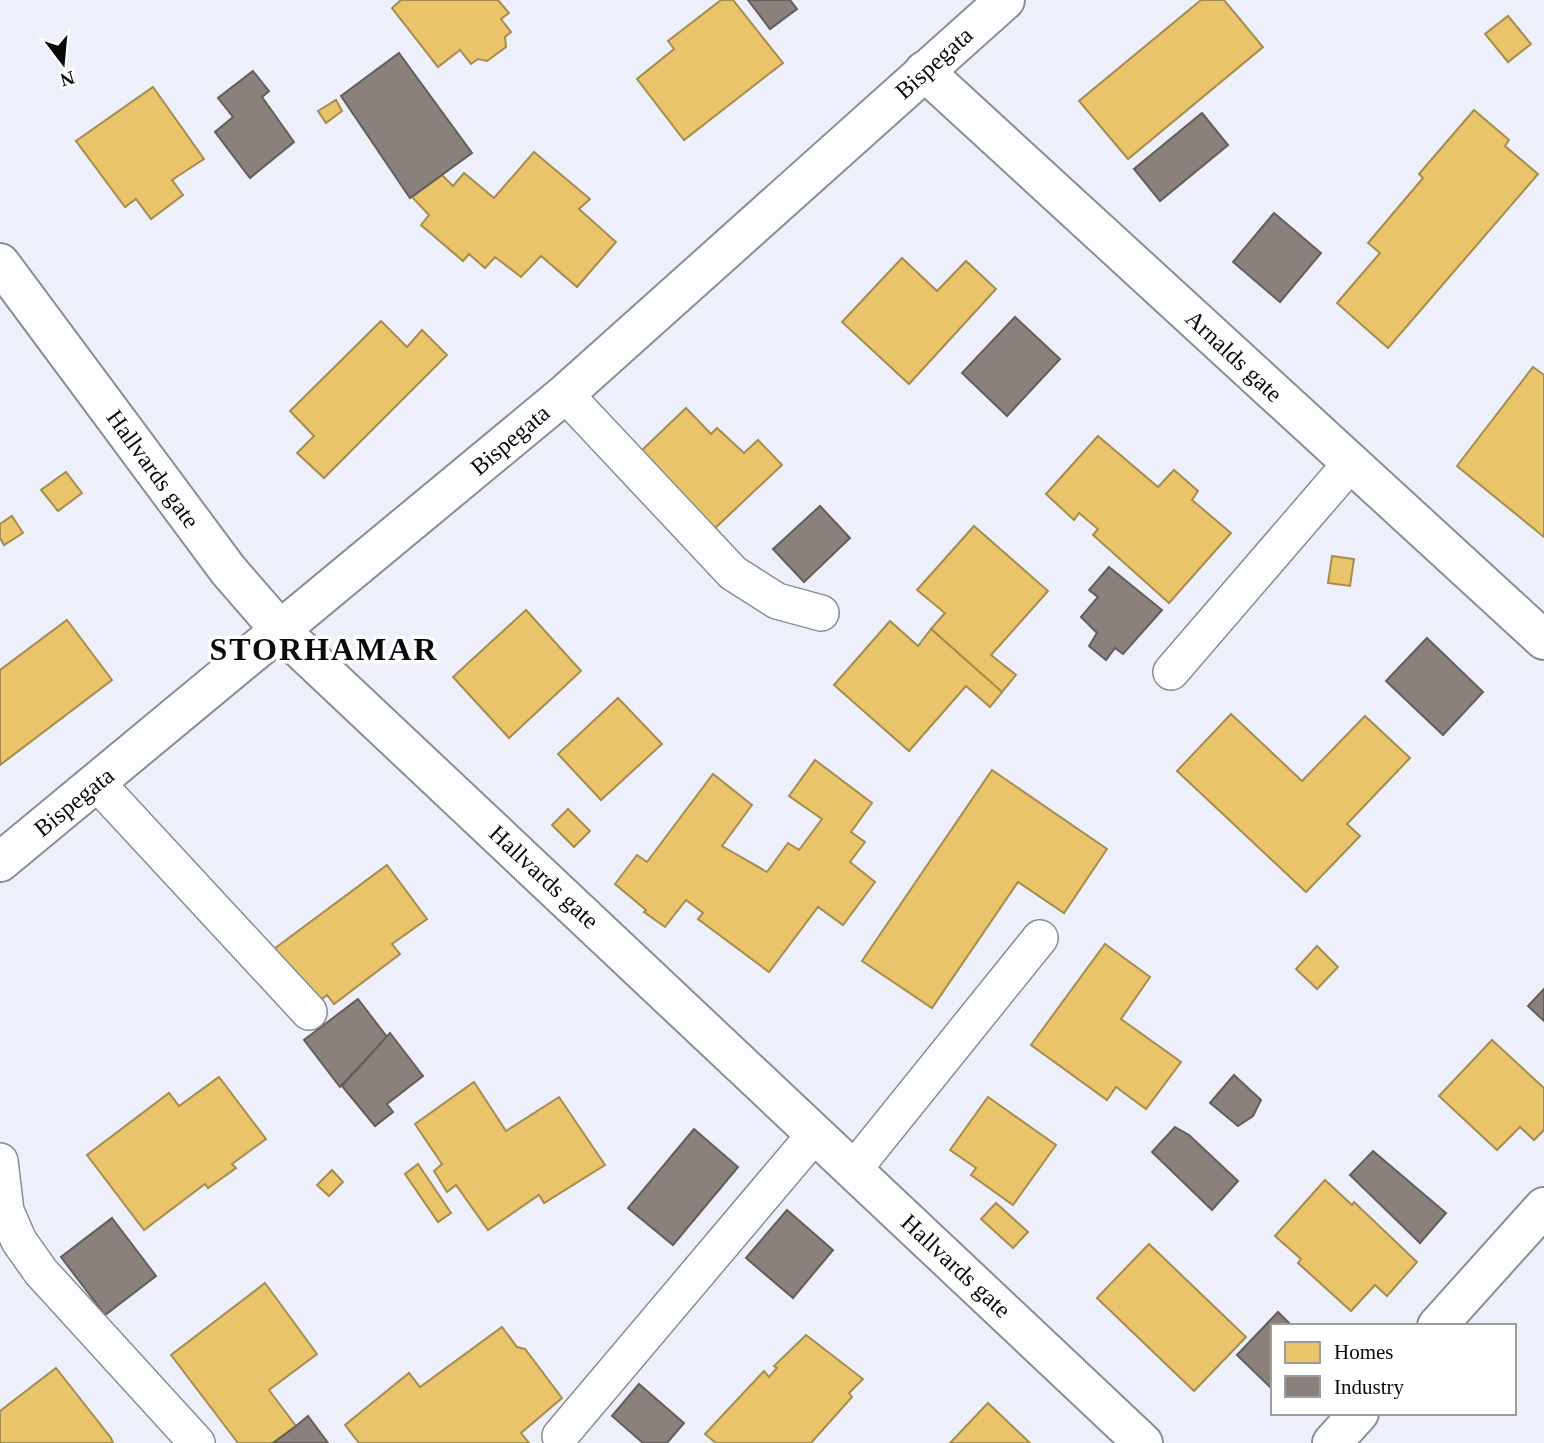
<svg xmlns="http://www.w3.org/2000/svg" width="1544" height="1443" font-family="Georgia,serif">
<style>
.homes{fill:#e9c46a;stroke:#a68c4d;stroke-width:2}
.industry{fill:#8a817c;stroke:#645d5a;stroke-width:2}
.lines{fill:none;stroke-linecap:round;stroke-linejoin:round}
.service-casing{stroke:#8c8d92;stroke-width:38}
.minor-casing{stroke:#8c8d92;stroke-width:42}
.service{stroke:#fcfdfe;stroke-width:35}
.minor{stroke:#fcfdfe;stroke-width:38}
.labels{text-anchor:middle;stroke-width:7;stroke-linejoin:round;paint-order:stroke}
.street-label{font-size:24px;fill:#0a0a0a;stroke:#fff}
.district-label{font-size:32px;font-weight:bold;letter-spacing:2px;fill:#0a0a0a;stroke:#fff}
</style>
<rect width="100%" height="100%" fill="#edeffa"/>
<g class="homes">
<path d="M401 0H498L509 13 501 19 511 32 505 37 506 47 487 61 478 59 471 64 460 50 438 67 392 8Z"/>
<path d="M721 0H733L783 63 684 140 637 79 674 49 668 41Z"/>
<path d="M1201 0H1224L1263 47 1128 159 1079 101Z"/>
<path d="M1508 16 1531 44 1508 62 1485 34Z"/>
<path d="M153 87 204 159 172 180 183 195 151 219 136 199 125 207 76 141Z"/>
<path d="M336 100 342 111 326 123 318 111Z"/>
<path d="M1474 110 1509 140 1505 146 1538 174 1388 348 1337 303 1380 253 1368 243 1423 178 1419 174Z"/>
<path d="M534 152 590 199 579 209 616 242 577 287 541 256 521 277 495 257 485 268 469 254 463 261 421 225 429 215 412 197 442 175 453 186 464 173 494 198Z"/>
<path d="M902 258 937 291 966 261 996 289 909 384 842 322Z"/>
<path d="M381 321 407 347 422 330 447 355 324 478 297 453 314 436 290 411Z"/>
<path d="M1533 367 1544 375V537L1457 466Z"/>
<path d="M686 408 711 434 717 428 744 453 758 440 782 465 713 530 639 453Z"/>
<path d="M1098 436 1158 487 1174 470 1198 491 1192 500 1231 533 1169 603 1093 535 1098 529 1079 513 1074 520 1046 494Z"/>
<path d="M66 472 82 493 58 511 41 490Z"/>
<path d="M12 516 23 533 4 545 0 538V524Z"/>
<path d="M974 526 1048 591 991 655 1016 675 1002 692 931 629 945 613 917 590Z"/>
<path d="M1332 556 1354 559 1350 586 1328 583Z"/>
<path d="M526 610 581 671 509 738 453 677Z"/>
<path d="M67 620 112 680 0 765V670Z"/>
<path d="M890 621 918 646 931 629 1002 692 990 707 966 686 909 751 834 685Z"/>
<path d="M618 698 662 744 601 800 558 754Z"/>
<path d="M1231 714 1302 781 1365 716 1410 758 1347 824 1360 836 1306 892 1177 771Z"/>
<path d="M815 760 872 803 851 832 865 842 850 862 875 882 843 925 818 907 769 972 698 919 703 913 686 900 665 927 644 912 646 910 615 884 637 855 647 862 713 774 752 805 722 846 767 872 788 843 799 850 822 819 789 796Z"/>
<path d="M992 770 1107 849 1064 913 1018 882 932 1008 862 961Z"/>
<path d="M568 809 590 831 574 847 552 825Z"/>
<path d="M387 865 427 919 392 944 400 954 334 1004 327 995 315 1005 274 949Z"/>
<path d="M1105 944 1150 977 1121 1019 1181 1062 1146 1109 1116 1087 1107 1100 1031 1045Z"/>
<path d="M1317 946 1338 967 1317 989 1296 969Z"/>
<path d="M1492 1040 1544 1088V1130L1534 1140 1520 1127 1497 1150 1439 1096Z"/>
<path d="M219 1077 266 1139 232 1164 236 1168 208 1188 205 1184 144 1230 87 1155 169 1093 179 1106Z"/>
<path d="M474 1082 506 1131 559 1097 605 1165 544 1203 539 1195 488 1230 456 1185 447 1192 434 1171 442 1164 415 1124Z"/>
<path d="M988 1097 1056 1145 1013 1205 971 1175 976 1168 950 1150Z"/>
<path d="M418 1164 451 1213 438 1222 405 1174Z"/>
<path d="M332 1170 343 1182 329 1196 317 1185Z"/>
<path d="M1325 1180 1352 1205 1354 1202 1417 1262 1387 1296 1375 1285 1351 1311 1298 1263 1301 1259 1275 1236Z"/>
<path d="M996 1203 1028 1232 1013 1248 981 1219Z"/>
<path d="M1149 1244 1246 1337 1194 1391 1097 1298Z"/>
<path d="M265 1283 317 1354 269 1390 296 1426 273 1443H238L171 1355Z"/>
<path d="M502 1327 517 1347 525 1349 562 1398 521 1433 529 1443H359L345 1425 409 1373 420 1387Z"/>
<path d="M806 1335 863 1379 849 1393 852 1397 811 1443H716L705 1434 764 1371 769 1377 777 1368 774 1366Z"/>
<path d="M56 1368 111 1438 113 1443H0V1411Z"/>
<path d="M988 1403 1030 1443H950Z"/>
</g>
<g class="industry">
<path d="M748 0H790L797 9 770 29Z"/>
<path d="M399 53 472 153 410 198 341 96Z"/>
<path d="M253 71 269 91 262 97 294 142 250 178 215 132 233 117 218 98Z"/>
<path d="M1202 113 1228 145 1160 201 1134 169Z"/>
<path d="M1274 213 1321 253 1280 302 1233 262Z"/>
<path d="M1015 317 1060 359 1007 416 962 373Z"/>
<path d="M820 506 850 538 804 582 773 549Z"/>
<path d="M1109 567 1162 610 1123 654 1115 648 1106 660 1089 646 1097 633 1081 617 1098 597 1089 590Z"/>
<path d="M1427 638 1483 692 1443 735 1386 681Z"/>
<path d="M1544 989V1021L1528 1006Z"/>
<path d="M358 999 387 1037 340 1087 304 1040Z"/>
<path d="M390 1033 423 1076 387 1104 393 1112 375 1126 342 1086Z"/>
<path d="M1234 1075 1261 1100 1253 1116 1238 1126 1210 1103Z"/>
<path d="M1175 1127 1189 1135 1238 1181 1212 1210 1152 1152Z"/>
<path d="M694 1129 738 1167 673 1245 628 1208Z"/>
<path d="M1373 1151 1446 1213 1420 1243 1350 1175Z"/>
<path d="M787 1210 833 1250 793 1298 746 1258Z"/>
<path d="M112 1218 156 1276 105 1315 61 1257Z"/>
<path d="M1278 1312 1292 1326H1273L1271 1388 1237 1355Z"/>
<path d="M639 1384 684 1423 667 1443H643L612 1416Z"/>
<path d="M308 1416 328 1443H273L296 1426Z"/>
</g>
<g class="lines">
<defs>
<g id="service">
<path d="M565 394 733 573 777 601 821 613"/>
<path d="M1171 672 1351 463"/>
<path d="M97 783 309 1012"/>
<path d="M0 1161 6 1211 19 1241 41 1272 197 1443"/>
<path d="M854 1169 1040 938"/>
<path d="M560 1436 816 1133"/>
</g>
<g id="minor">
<path d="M924 71 1544 640"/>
<path d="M0 263 228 570 281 631 1143 1443"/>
<path d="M0 862 565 394 1005 0"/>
<path d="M1437 1326 1544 1207"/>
<path d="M1332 1443 1359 1413"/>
</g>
</defs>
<use href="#service" class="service-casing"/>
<use href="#minor" class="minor-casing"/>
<use href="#service" class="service"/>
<use href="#minor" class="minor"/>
</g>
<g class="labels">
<g class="street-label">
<text transform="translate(934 63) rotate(-42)" y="8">Bispegata</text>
<text transform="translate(1234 356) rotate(43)" y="8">Arnalds gate</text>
<text transform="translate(510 440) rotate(-40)" y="8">Bispegata</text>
<text transform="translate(153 469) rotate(54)" y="8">Hallvards gate</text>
<text transform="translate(74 802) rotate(-39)" y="8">Bispegata</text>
<text transform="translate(544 877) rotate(43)" y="8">Hallvards gate</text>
<text transform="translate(956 1266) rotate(43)" y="8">Hallvards gate</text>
</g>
<g class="district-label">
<text x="324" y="660">STORHAMAR</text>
</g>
</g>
<rect x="1271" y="1324" width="245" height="91" fill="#ffffff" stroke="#9d9d9d" stroke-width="2"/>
<rect x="1285" y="1342" width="35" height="21" fill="#e9c46a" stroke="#9d9d9d" stroke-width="2"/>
<text x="1334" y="1359" font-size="21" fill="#0a0a0a">Homes</text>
<rect x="1285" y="1376" width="35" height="21" fill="#8a817c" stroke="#9d9d9d" stroke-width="2"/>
<text x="1334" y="1394" font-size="21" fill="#0a0a0a">Industry</text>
<g transform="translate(63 63) rotate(164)" stroke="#ffffff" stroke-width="5" paint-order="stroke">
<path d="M0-5L12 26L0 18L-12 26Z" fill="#0a0a0a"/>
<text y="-10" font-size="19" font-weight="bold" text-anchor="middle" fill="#0a0a0a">N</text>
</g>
</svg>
